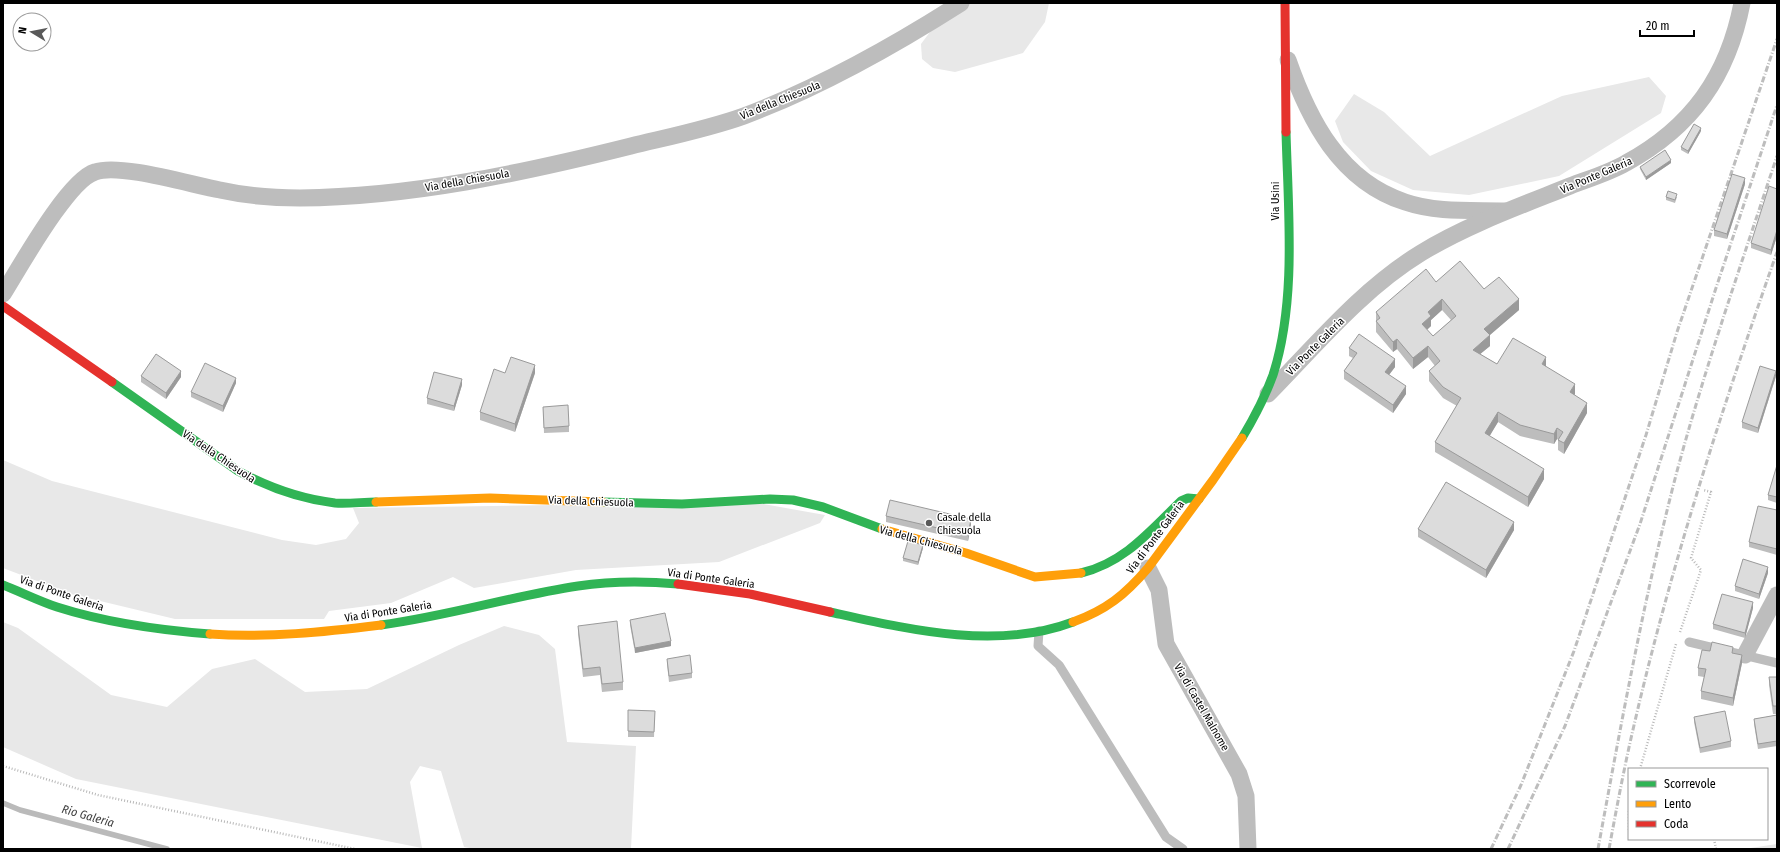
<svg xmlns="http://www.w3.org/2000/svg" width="1780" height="852" font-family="'Fira Sans Condensed',sans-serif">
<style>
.green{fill:#e8e8e8}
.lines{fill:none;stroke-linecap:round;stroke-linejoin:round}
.stream{stroke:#bababa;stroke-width:5.5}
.path{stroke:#b8b8b8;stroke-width:2.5;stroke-dasharray:1 2;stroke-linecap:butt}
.lane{stroke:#bdbdbd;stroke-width:9}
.street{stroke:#bdbdbd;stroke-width:17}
.fast{stroke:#30b455;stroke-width:9}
.slow{stroke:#ff9f0a;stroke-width:9}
.jam{stroke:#e5322d;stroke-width:9}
.rail{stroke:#bdbdbd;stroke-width:3;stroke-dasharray:6 2 1 2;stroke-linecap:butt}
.wall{fill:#bdbdbd;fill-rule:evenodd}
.shaded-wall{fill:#9a9a9a}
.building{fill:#dcdcdc;stroke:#9a9a9a;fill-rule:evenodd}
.poi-dot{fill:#595959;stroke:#fff;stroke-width:1.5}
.labels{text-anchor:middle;stroke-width:3;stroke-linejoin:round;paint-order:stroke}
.street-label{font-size:11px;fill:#000;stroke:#fff}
.poi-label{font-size:11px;fill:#000;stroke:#fff;text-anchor:start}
.water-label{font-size:12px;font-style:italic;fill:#3e3e3e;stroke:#fff}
</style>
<rect width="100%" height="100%" fill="#fff"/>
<g class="green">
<path d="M970 3H1049L1045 22 1023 53 955 72 933 68 922 59 921 44 936 24Z"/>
<path d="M1649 77 1666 96 1661 113 1559 176 1469 195 1413 190 1371 171 1343 142 1335 121 1354 94 1384 112 1430 156 1562 96Z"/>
<path d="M3 460 52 481 282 540 316 545 346 539 359 523 353 508 752 502 825 515 820 523 719 562 576 570 474 588 453 577 391 603 329 611 324 619H175L71 594 3 568Z"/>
<path d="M3 622 18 628 111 695 167 707 212 669 255 659 305 692 367 689 459 645 504 626 539 635 555 649 567 742 636 746 631 849H475L464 847 441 771 420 766 410 782 422 848 76 779 3 747Z"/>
<path d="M1777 844V849H1744Z"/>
</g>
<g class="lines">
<path class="stream" d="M3 803 20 810 167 849"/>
<g class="path">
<path d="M1680 632 1701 570 1691 558 1711 492 1703 490"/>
<path d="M3 766 98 795 355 849"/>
<path d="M1640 769 1676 644"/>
<path d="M1629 811V830"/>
<path d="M1714 839 1716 849"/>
</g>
<g class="lane">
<path d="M1039 631 1038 646 1059 665 1166 837 1183 849"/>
<path d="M1689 642 1777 663"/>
</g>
<g class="street">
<path d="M1288 60C1309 120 1340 181 1405 202 1437 213 1472 210 1505 211"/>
<path d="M3 294C20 267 68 180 95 172 120 163 192 185 220 190 247 196 273 198 300 198 411 197 523 173 631 146 668 137 708 129 744 116 821 87 892 47 961 3"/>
<path d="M1268 394C1316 345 1362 289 1421 253 1467 225 1520 206 1570 186 1588 179 1609 173 1626 163 1692 127 1728 76 1742 3"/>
<path d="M1148 568 1159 590 1166 644 1239 774 1246 796 1248 849"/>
<path d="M1745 655 1777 595"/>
</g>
<g class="fast">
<path d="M112 382 238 471C268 487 301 499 335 503 348 504 363 502 376 502"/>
<path d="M1242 438C1254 418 1265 397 1273 375 1297 301 1288 209 1286 132"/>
<path d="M603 502 682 504 770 499 793 500 823 507 882 529"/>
<path d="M1081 573C1124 563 1150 531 1181 501L1188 498 1199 499"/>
<path d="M3 585C21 592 39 601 57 607 107 623 158 630 210 634"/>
<path d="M830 612C907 629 996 651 1073 622"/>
<path d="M381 625C448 616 512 596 578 586 611 581 645 581 678 584"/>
</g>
<g class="slow">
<path d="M376 502 490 498 603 502"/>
<path d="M882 529 966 553 1035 577 1081 573"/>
<path d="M1073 622C1106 610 1125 595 1148 568L1213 480 1242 438"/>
<path d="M210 634C267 638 325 632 381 625"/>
</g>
<g class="jam">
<path d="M1285 3 1286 132"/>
<path d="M3 306 112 382"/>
<path d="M678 584 750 594 830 612"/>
</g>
<g class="rail">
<path d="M1491 849 1521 785 1574 651 1646 435 1677 332 1777 39"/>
<path d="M1508 849 1565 726 1640 524 1715 291 1777 105"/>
<path d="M1598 849C1621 724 1644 598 1676 475 1705 367 1742 262 1777 156"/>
<path d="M1609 849C1617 806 1625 763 1635 721 1672 562 1723 406 1777 252"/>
</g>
</g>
<g class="wall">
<path d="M1701 131 1688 154 1681 150V147Z"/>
<path d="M1671 163 1646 180 1640 169V167Z"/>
<path d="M1745 184 1727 239 1714 236V230Z"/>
<path d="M1777 189V236L1771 255 1751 248V243Z"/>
<path d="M1666 197H1677L1675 203 1666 200Z"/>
<path d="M1436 282 1484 289 1519 310 1490 335V346L1480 354 1497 364 1546 367 1575 394 1574 395 1587 413 1564 454 1558 450V439H1557L1554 444 1520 436 1498 422 1489 436 1544 479 1528 507 1435 452V442L1457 406 1443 398 1429 381V371L1435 366 1428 357 1413 369 1397 349 1393 352 1376 332V312ZM1442 310 1451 320 1433 336 1427 330 1431 326V320Z"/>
<path d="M1349 348 1395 367 1389 375 1406 394 1393 413 1344 379V371L1353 358 1349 356Z"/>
<path d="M505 373H535L515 432 480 420V412Z"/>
<path d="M141 376 181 377 166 399 141 382Z"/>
<path d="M1776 376 1758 433 1742 428V422Z"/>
<path d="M236 383 223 412 191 397V392Z"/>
<path d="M462 385 454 411 427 404V398Z"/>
<path d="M543 407 569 426V432L544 433Z"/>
<path d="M1777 465V503L1768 500V495Z"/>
<path d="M1777 510V555L1749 547V542Z"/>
<path d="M886 516 971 524 968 541 886 522Z"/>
<path d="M1418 529 1514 530 1486 578 1418 537Z"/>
<path d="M923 548 918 565 903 561V558Z"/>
<path d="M1768 573 1759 599 1735 591V586Z"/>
<path d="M1753 608 1745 638 1713 629V624Z"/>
<path d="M630 620 671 646 635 653 630 625Z"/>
<path d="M578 626 623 682V690L602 692 600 675 583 677 578 634Z"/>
<path d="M1710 651 1733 653 1742 663 1733 706 1701 699V691L1704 677 1698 676V668Z"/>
<path d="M667 659 692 673V678L669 682 667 664Z"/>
<path d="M1769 677H1777V714H1773L1769 685Z"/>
<path d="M628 710 655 711 654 737H628Z"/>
<path d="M1777 715V746L1758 749 1754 724V719Z"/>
<path d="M1694 717 1731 741V747L1700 753 1694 722Z"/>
</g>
<g class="shaded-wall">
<path d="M1701 128V131L1688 154V151Z"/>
<path d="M1671 160V163L1646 180V177Z"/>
<path d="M1745 178V184L1727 239V234Z"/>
<path d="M1777 230V236L1771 255V250Z"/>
<path d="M1442 299V310L1431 320V326L1422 334V324L1428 312Z"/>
<path d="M1519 299V310L1484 340V329Z"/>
<path d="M1490 335V346L1473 360V350Z"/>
<path d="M1397 339V349L1393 352V342Z"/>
<path d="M1428 346V357L1413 369V358Z"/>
<path d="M1546 357V368L1542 364Z"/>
<path d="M1395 359V367L1385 380V372Z"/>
<path d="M535 365V373L515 432V424Z"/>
<path d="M181 371V377L166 399V393Z"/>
<path d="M1776 371V376L1758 433V428Z"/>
<path d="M236 378V383L223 412V406Z"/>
<path d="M462 379V385L454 411V406Z"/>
<path d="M1575 384V394L1570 403V392Z"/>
<path d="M1406 386V394L1393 413V405Z"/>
<path d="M1587 403V413L1564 454V443Z"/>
<path d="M1498 412V422L1485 444V433Z"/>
<path d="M1557 428V439L1554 444V434Z"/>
<path d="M1544 469V479L1528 507V497Z"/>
<path d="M971 519V524L968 541V535Z"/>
<path d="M1514 522V530L1486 578V570Z"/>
<path d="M923 545V548L918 565V562Z"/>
<path d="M1768 567V573L1759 599V594Z"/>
<path d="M1753 602V608L1745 638V633Z"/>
<path d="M671 641V646L635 653V648Z"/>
<path d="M1742 655V663L1733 706V698Z"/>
</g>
<g class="building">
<path d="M1694 124 1701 128 1688 151 1681 147Z"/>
<path d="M1665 150 1671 160 1646 177 1640 167Z"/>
<path d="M1732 174 1745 178 1727 234 1714 230Z"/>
<path d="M1769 186 1777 189V230L1771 250 1751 243Z"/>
<path d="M1668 191 1677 194 1675 200 1666 197Z"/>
<path d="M1460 261 1484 289 1499 277 1519 299 1484 329 1490 335 1473 350 1497 364 1513 338 1546 357 1542 364 1575 384 1570 392 1587 403 1564 443 1558 440 1563 432 1557 428 1554 434 1520 425 1498 412 1485 433 1544 469 1528 497 1435 442 1461 398 1443 387 1429 371 1440 361 1428 346 1413 358 1397 339 1393 342 1376 321 1380 318 1376 312 1426 269 1436 282ZM1442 299 1456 316 1433 336 1422 324 1431 316 1428 312Z"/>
<path d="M1359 334 1395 359 1385 372 1406 386 1393 405 1344 371 1357 353 1349 348Z"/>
<path d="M156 354 181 371 166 393 141 376Z"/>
<path d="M511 357 535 365 515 424 480 412 494 369 505 373Z"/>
<path d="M205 363 236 378 223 406 191 392Z"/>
<path d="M1760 366 1776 371 1758 428 1742 422Z"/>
<path d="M434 372 462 379 454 406 427 398Z"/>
<path d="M568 405 569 426 544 428 543 407Z"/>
<path d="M1777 465V497L1768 495Z"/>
<path d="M1446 482 1514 522 1486 570 1418 529Z"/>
<path d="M890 500 971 519 968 535 886 516Z"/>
<path d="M1758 506 1777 510V549L1749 542Z"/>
<path d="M908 541 923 545 918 562 903 558Z"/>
<path d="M1743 559 1768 567 1759 594 1735 586Z"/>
<path d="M1722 594 1753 602 1745 633 1713 624Z"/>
<path d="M665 613 671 641 635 648 630 620Z"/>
<path d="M617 621 623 682 602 684 600 667 583 669 578 626Z"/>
<path d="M1712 642 1733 647 1732 653 1742 655 1733 698 1701 691 1706 669 1698 668 1702 650 1710 651Z"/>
<path d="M690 655 692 673 669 676 667 659Z"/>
<path d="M1769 677H1777V706H1773Z"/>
<path d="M628 710 655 711 654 732 628 731Z"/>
<path d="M1725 711 1731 741 1700 748 1694 717Z"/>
<path d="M1777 715V741L1758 744 1754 719Z"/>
</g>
<circle class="poi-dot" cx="929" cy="523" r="4"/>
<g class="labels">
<g class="street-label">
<text transform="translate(780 100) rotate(-22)" y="4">Via della Chiesuola</text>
<text transform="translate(1596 175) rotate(-23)" y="4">Via Ponte Galeria</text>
<text transform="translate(467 180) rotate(-10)" y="4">Via della Chiesuola</text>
<text transform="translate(1275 201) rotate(-90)" y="4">Via Usini</text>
<text transform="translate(1315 346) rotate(-45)" y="4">Via Ponte Galeria</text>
<text transform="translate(219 456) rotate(34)" y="4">Via della Chiesuola</text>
<text transform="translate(591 501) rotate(2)" y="4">Via della Chiesuola</text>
<text transform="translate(1155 537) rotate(-53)" y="4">Via di Ponte Galeria</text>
<text transform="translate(921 540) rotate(15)" y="4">Via della Chiesuola</text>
<text transform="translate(711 578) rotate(8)" y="4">Via di Ponte Galeria</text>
<text transform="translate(62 593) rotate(19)" y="4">Via di Ponte Galeria</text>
<text transform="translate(388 611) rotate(-9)" y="4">Via di Ponte Galeria</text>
<text transform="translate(1202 707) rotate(60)" y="4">Via di Castel Malnome</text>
</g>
<g class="poi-label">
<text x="937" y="521">Casale della<tspan x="937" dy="13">Chiesuola</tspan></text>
</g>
<g class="water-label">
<text transform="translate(88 816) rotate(16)" y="4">Rio Galeria</text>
</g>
</g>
<rect width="1780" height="852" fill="none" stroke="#000000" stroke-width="8"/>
<rect x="1628" y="768" width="140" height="72" fill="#ffffff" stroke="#999999"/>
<rect x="1636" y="781" width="20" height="6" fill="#30b455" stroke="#999999"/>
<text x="1664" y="788" font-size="12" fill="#000000">Scorrevole</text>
<rect x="1636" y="801" width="20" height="6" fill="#ff9f0a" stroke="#999999"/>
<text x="1664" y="808" font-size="12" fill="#000000">Lento</text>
<rect x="1636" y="821" width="20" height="6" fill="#e5322d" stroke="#999999"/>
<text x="1664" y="828" font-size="12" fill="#000000">Coda</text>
<g transform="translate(32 32) rotate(280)"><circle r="19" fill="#ffffff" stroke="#999999"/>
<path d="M0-3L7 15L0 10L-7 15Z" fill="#595959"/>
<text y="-6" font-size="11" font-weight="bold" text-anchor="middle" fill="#000000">N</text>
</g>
<path d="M1640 30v6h54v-6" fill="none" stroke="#000000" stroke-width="2"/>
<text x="1646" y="30" font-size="12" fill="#000000" stroke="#ffffff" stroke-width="3" paint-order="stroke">20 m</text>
</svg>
